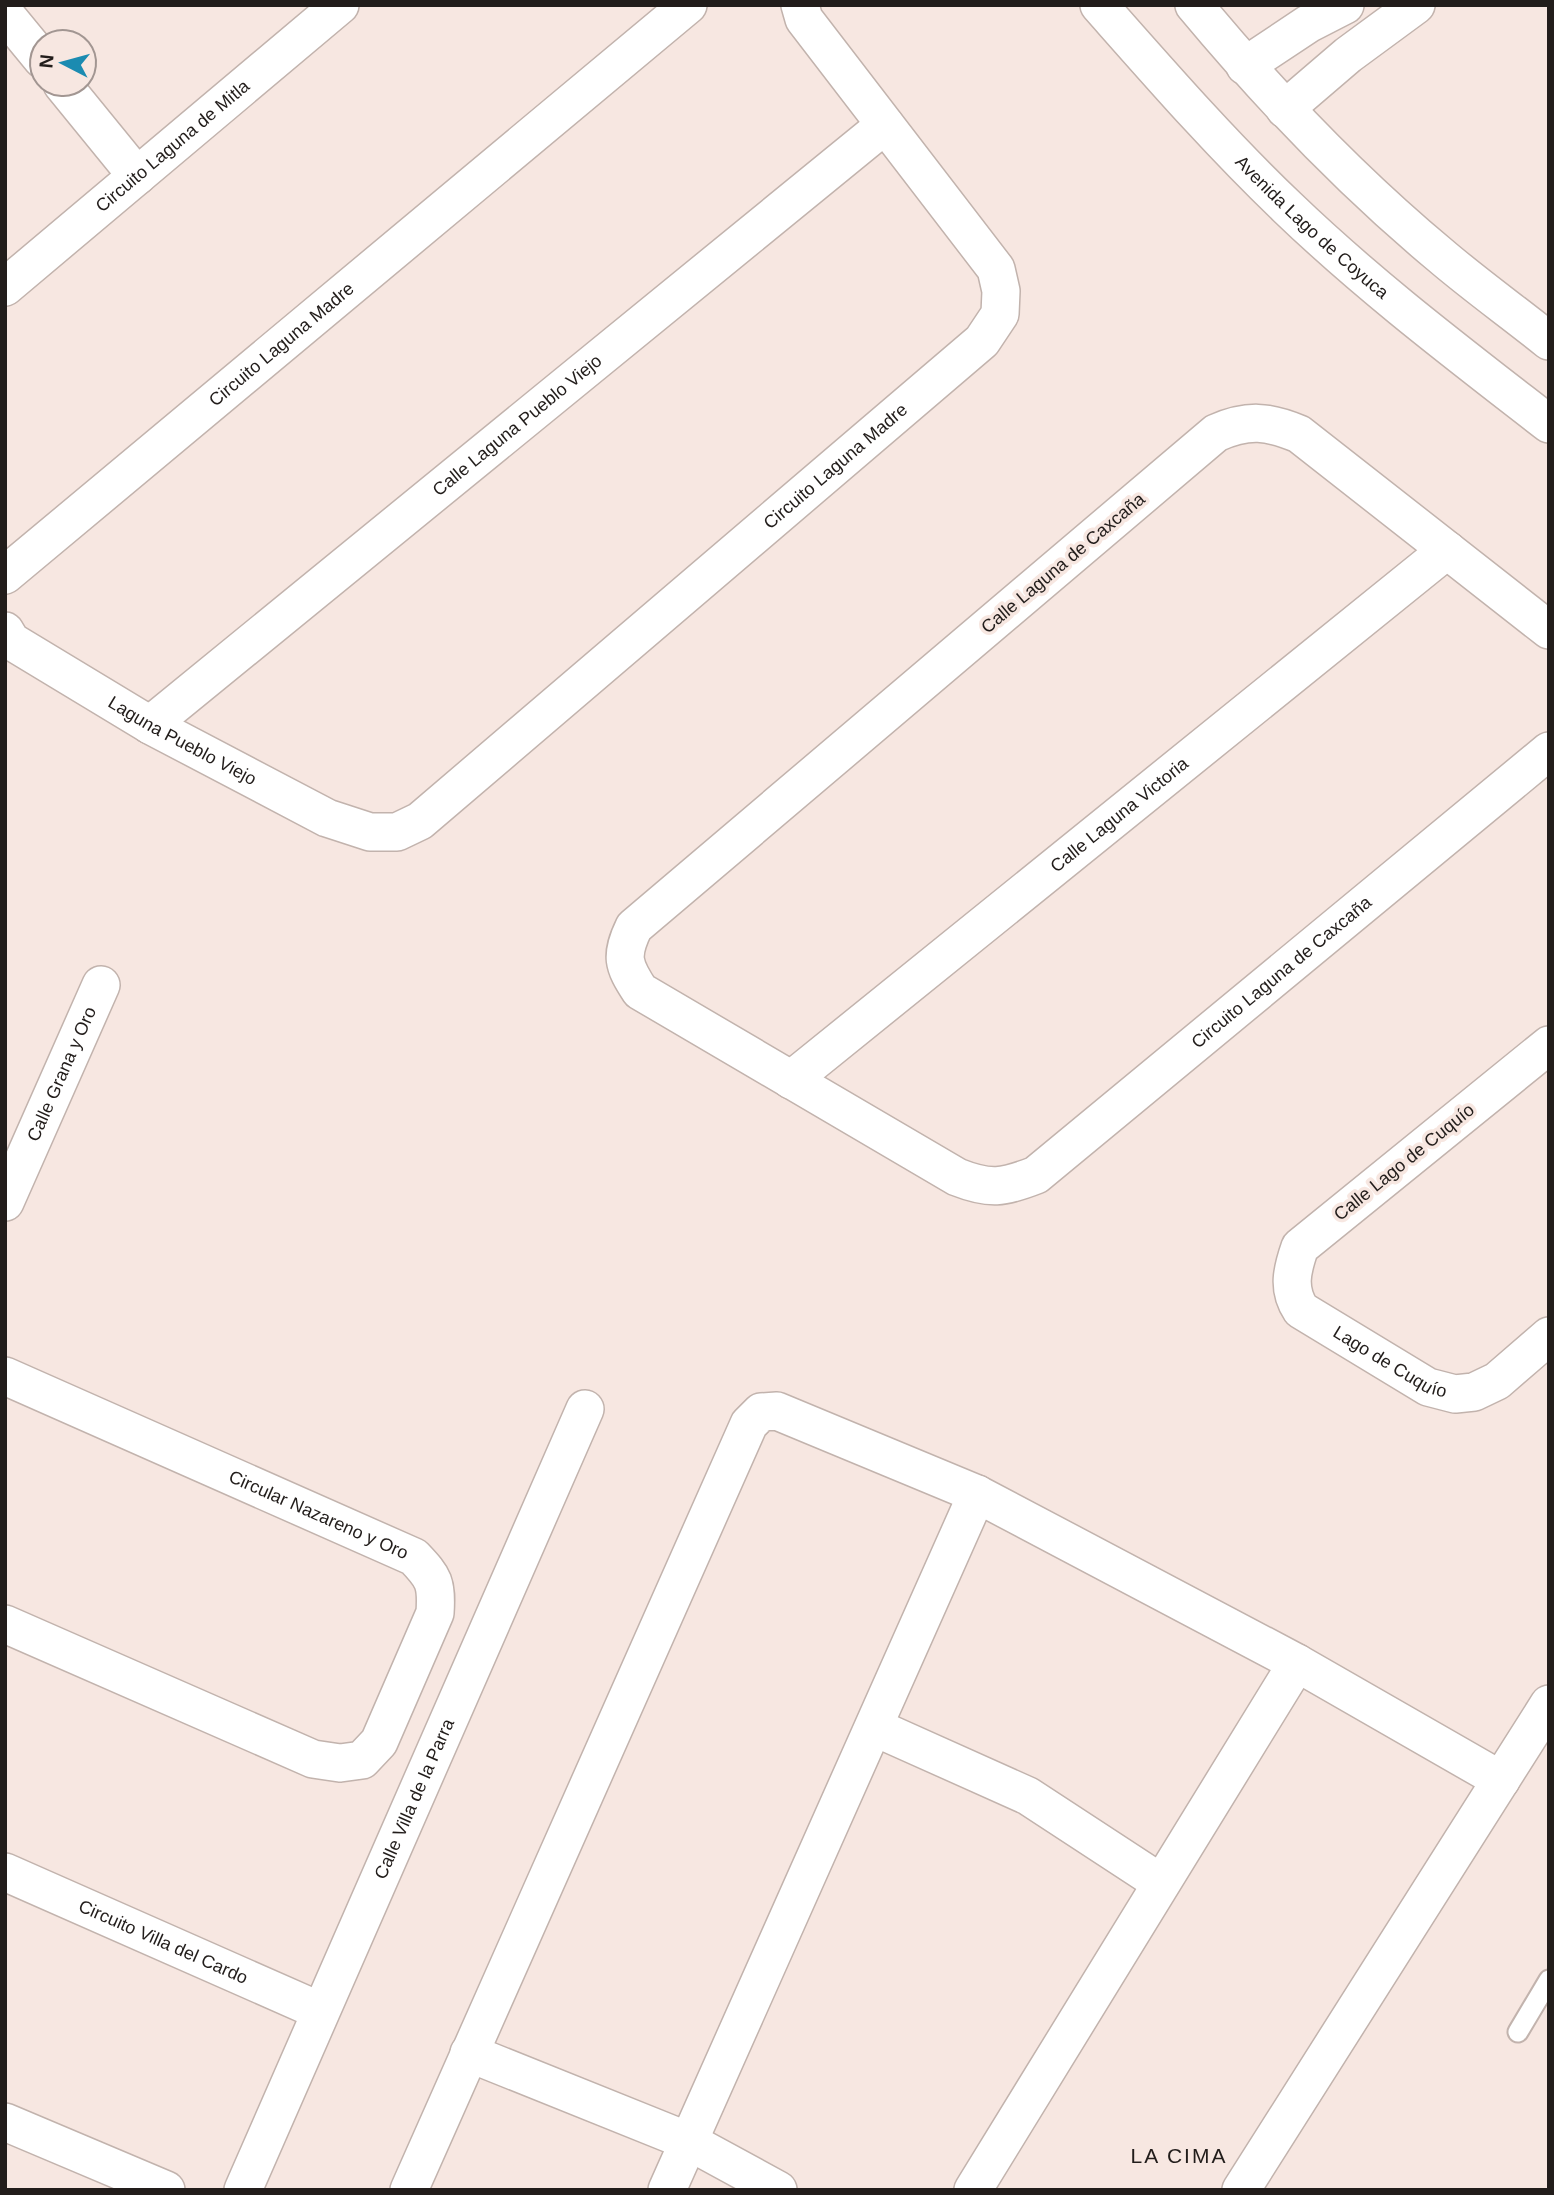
<svg xmlns="http://www.w3.org/2000/svg" width="1554" height="2195" font-family="Helvetica,sans-serif">
<style>
.lines{fill:none;stroke-linecap:round;stroke-linejoin:round}
.lane-casing{stroke:#c2b3ad;stroke-width:23}
.street-casing{stroke:#c2b3ad;stroke-width:40}
.lane{stroke:#fff;stroke-width:19}
.street{stroke:#fff;stroke-width:37}
.labels{text-anchor:middle;stroke-width:7;stroke-linejoin:round;paint-order:stroke}
.street-label{font-size:18px;fill:#221d1b;stroke:#f7e7e1}
.quarter-label{font-size:21px;letter-spacing:2px;fill:#221d1b;stroke:#f7e7e1}
</style>
<rect width="100%" height="100%" fill="#f7e7e1"/>
<g class="lines">
<defs>
<path id="lane" d="M1518 2032 1549 1980"/>
<g id="street">
<path id="s1" d="M1099 5C1160 74 1220 143 1287 207 1369 286 1459 354 1549 424"/>
<path d="M1194 5C1269 95 1350 180 1440 255 1475 285 1513 312 1549 341"/>
<path d="M5 14 42 59"/>
<path d="M1245 66 1308 24 1345 5"/>
<path d="M62 84 137 176"/>
<path d="M1285 109 1348 55 1416 5"/>
<path id="s2" d="M5 287 340 5"/>
<path id="s3" d="M5 575 688 5"/>
<path id="s4" d="M1549 630 1299 434C1268 421 1248 419 1216 433L634 927C620 956 623 965 640 991L957 1177C990 1190 1003 1188 1036 1175L1549 751"/>
<path id="s5" d="M5 631 11 641 150 725 327 818 370 832H397L420 821 982 341 1000 314 1001 291 996 269 804 19 800 5"/>
<path id="s6" d="M150 725 885 125"/>
<path id="s7" d="M1549 1045 1300 1247C1292 1270 1287 1289 1301 1310L1428 1387 1455 1394 1474 1392 1497 1381 1549 1336"/>
<path id="s8" d="M791 1080 1447 550"/>
<path id="s9" d="M5 1202 101 985"/>
<path id="s10" d="M5 1376 414 1557C434 1578 437 1583 435 1613L379 1742 362 1760 340 1763 313 1759 5 1624"/>
<path d="M874 1727 1028 1796 1161 1883"/>
<path id="s11" d="M5 1872 320 2011"/>
<path d="M469 2053 688 2141 778 2190"/>
<path d="M5 2122 166 2190"/>
<path id="s12" d="M243 2190 585 1409"/>
<path d="M409 2190 749 1424 761 1412 777 1411 977 1494 1297 1663 1501 1780"/>
<path d="M667 2190 977 1494"/>
<path d="M973 2190 1297 1663"/>
<path d="M1241 2190 1549 1704"/>
</g>
</defs>
<use href="#lane" class="lane-casing"/>
<use href="#street" class="street-casing"/>
<use href="#lane" class="lane"/>
<use href="#street" class="street"/>
</g>
<g class="labels">
<g class="street-label">
<text dy="6" stroke="none"><textPath href="#s2" startOffset="219">Circuito Laguna de Mitla</textPath></text>
<text dy="6" stroke="none"><textPath href="#s1" startOffset="308">Avenida Lago de Coyuca</textPath></text>
<text dy="6" stroke="none"><textPath href="#s3" startOffset="360">Circuito Laguna Madre</textPath></text>
<text dy="6" stroke="none"><textPath href="#s6" startOffset="474">Calle Laguna Pueblo Viejo</textPath></text>
<text dy="6" stroke="none"><textPath href="#s5" startOffset="1018">Circuito Laguna Madre</textPath></text>
<text transform="translate(1063 563) rotate(-40)" y="6">Calle Laguna de Caxcaña</text>
<text dy="6" stroke="none"><textPath href="#s5" startOffset="210">Laguna Pueblo Viejo</textPath></text>
<text dy="6" stroke="none"><textPath href="#s8" startOffset="422">Calle Laguna Victoria</textPath></text>
<text dy="6" stroke="none"><textPath href="#s4" startOffset="2004">Circuito Laguna de Caxcaña</textPath></text>
<text dy="6" stroke="none"><textPath href="#s9" startOffset="140">Calle Grana y Oro</textPath></text>
<text transform="translate(1404 1162) rotate(-39)" y="6">Calle Lago de Cuquío</text>
<text dy="6" stroke="none"><textPath href="#s7" startOffset="490">Lago de Cuquío</textPath></text>
<text dy="6" stroke="none"><textPath href="#s10" startOffset="343">Circular Nazareno y Oro</textPath></text>
<text dy="6" stroke="none"><textPath href="#s12" startOffset="427">Calle Villa de la Parra</textPath></text>
<text dy="6" stroke="none"><textPath href="#s11" startOffset="173">Circuito Villa del Cardo</textPath></text>
</g>
<g class="quarter-label">
<text x="1179" y="2163">LA CIMA</text>
</g>
</g>
<rect width="1554" height="2195" fill="none" stroke="#221d1b" stroke-width="14"/>
<g transform="translate(63 63) rotate(276)"><circle r="33" fill="#f7e7e1" stroke="#a29692" stroke-width="2"/>
<path d="M0-5L12 26L0 18L-12 26Z" fill="#1b8bb1"/>
<text y="-10" font-size="19" font-weight="bold" text-anchor="middle" fill="#221d1b">N</text>
</g>
</svg>
